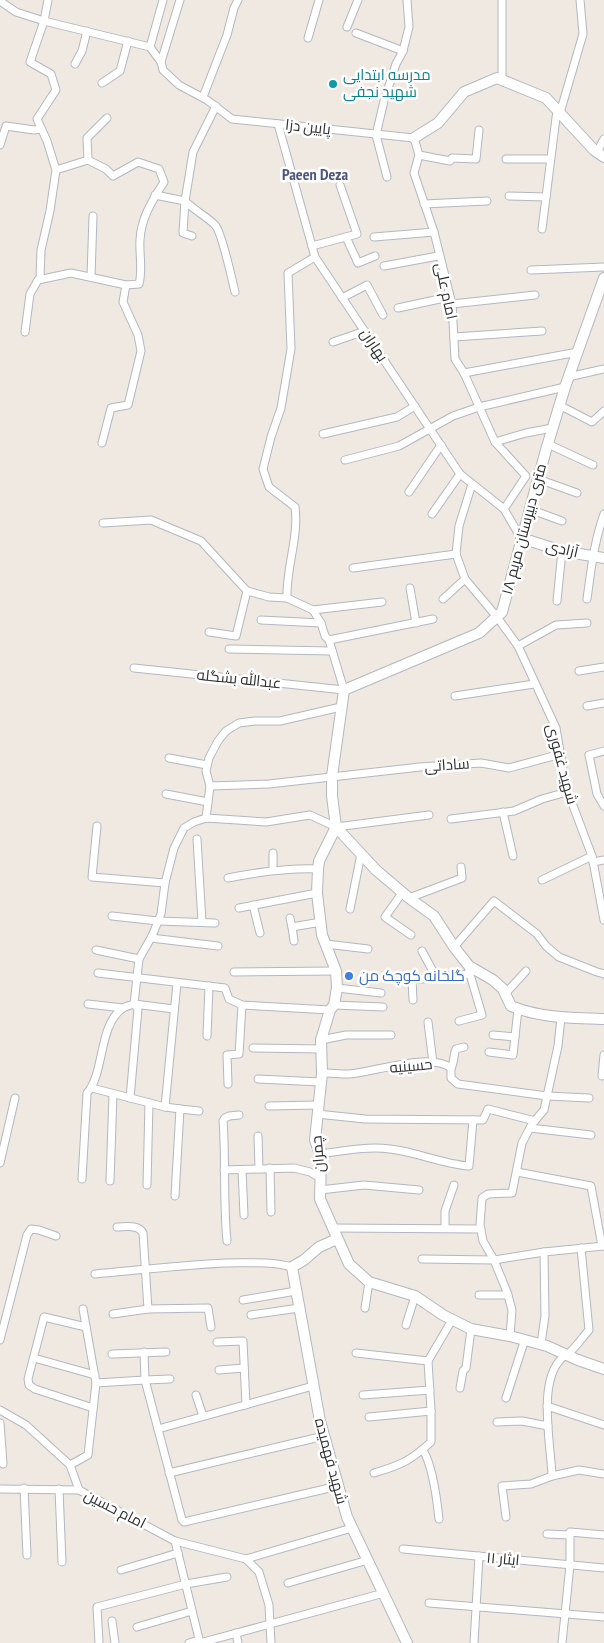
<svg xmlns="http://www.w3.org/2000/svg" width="604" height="1643" font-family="'PT Sans Narrow',Cairo,sans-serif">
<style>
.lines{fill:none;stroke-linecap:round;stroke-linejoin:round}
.street-casing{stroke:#b4b7c1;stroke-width:9}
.secondary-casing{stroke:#b4b7c1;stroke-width:12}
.street{stroke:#fff;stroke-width:7}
.secondary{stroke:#fff;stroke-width:10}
.culture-dot{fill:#0f9aa8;stroke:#fff;stroke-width:2}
.shop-dot{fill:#3f7fe0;stroke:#fff;stroke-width:2}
.labels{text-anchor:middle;stroke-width:5;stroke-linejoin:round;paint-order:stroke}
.culture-label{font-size:15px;fill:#0d838f;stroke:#fff;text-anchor:start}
.street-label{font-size:15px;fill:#2e2e2e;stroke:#fff}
.shop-label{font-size:15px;fill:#366cbe;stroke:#fff;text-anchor:start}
.neighbourhood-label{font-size:16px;font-weight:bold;fill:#4d5680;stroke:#fff}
</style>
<rect width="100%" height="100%" fill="#efe9e1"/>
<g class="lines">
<defs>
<g id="street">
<path d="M502 0V80"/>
<path d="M0 1 16 12 44 21 150 47 161 62 163 70 179 85 207 100 232 119 414 138 419 155 414 173 434 232 452 304 455 359 464 373 495 442 526 476 504 509"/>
<path d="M347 27 358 0"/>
<path d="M356 33 403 51"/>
<path d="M308 38 319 0"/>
<path d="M150 47 163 0"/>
<path d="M161 62 180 0"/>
<path d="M75 64 82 51 87 31"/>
<path d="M102 83 120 71 128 41"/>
<path d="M203 97 227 35 234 8 238 0"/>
<path d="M560 113 583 34 580 0"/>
<path d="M278 124 315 257 460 474 504 509 521 538"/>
<path d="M0 145 6 126 34 130 41 129"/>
<path d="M597 152 604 139"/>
<path d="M419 155 450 161 452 158 476 159 479 130"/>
<path d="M506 159H550"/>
<path d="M88 160 87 138 107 118"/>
<path d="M387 177 376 135 384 101 396 64 403 51 409 27 407 0"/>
<path d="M155 195 185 201 193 152 216 106"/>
<path d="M509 196 546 197"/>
<path d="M185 201C194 210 206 216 215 225 222 232 232 280 235 292"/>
<path d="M185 201 183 233 192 236"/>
<path d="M424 204 487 201"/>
<path d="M542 229 557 110"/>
<path d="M346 237 358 263 375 256"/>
<path d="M374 237 434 232"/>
<path d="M312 246 357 234 340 185"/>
<path d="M384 266 438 256"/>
<path d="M531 270 604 267"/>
<path d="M91 276 93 216"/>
<path d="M40 279 41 250 50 211 56 170 47 141 37 119 56 90 51 74 30 62 44 21 48 0"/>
<path d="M342 298 367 285 383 315"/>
<path d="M452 304 535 295"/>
<path d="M398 308 449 297"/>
<path d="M25 332 30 294 38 280 71 273 126 285 139 284C143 269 139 255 140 240 141 218 152 201 164 182L159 169 138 162 113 176 106 169 88 160 56 170"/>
<path d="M454 337 542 331"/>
<path d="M333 342 365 331"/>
<path d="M464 373 578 352"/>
<path d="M568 377 604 369"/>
<path d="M559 405 592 422 604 411"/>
<path d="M323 434 397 417 415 406"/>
<path d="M495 442 526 433 552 428"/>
<path d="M102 443 111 408 128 405 141 351 138 335 123 302 126 285"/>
<path d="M548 444 593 465"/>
<path d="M345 460 399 446 453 416 479 407 565 387"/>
<path d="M538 479 577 493"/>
<path d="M472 484 459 526 456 554 465 579 497 617 518 646 556 728 566 787 592 856 604 920"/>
<path d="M409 492 441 445"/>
<path d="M529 509 562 521"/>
<path d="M432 514 460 474"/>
<path d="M103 523 151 520 201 541 247 591 269 597 287 598 313 610 321 623 325 636 329 640 344 690 134 668"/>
<path d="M353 568 456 554"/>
<path d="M410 588 416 623"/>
<path d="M287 598C286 567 299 538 295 507L269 487 263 469 271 437 281 408 291 349 288 273 315 257"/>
<path d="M443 599 465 579"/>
<path d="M587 599C591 570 594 542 604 514"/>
<path d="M557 601 562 551"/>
<path d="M313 610 382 602"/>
<path d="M261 620 321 623"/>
<path d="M209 632 236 636 247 591"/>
<path d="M329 640 433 619"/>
<path d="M518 646 556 625 587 623"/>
<path d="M229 649 332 651"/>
<path d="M579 671 604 667"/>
<path d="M455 696 534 684"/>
<path d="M587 706 604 703"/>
<path d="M604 751 589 755 597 794 604 806"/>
<path d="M169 758 207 765"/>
<path d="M210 786 269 784 420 767 481 763 509 768 561 754"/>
<path d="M166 794 208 802"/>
<path d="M503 812 513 856"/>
<path d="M206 818 210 786 206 771 209 758 218 741 226 731 239 723 255 721H280L341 707"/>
<path d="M451 819 514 811 542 799 567 792"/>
<path d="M97 826 92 877 165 883"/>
<path d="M197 839 202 922"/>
<path d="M273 853V870"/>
<path d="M593 862 604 860"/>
<path d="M228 878C258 872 287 868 318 869"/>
<path d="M542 880 592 856"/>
<path d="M402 893 385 917 411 935"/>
<path d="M409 898 462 878 461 867"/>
<path d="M253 905 260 933"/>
<path d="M239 908 317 893"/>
<path d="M350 909 361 854"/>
<path d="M112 916 158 921 215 923"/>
<path d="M290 918 292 927"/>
<path d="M151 938 218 946"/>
<path d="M294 941 292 927 321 922"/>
<path d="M326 944 368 949"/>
<path d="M454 947 494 901 537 934 546 946 559 957 597 972 604 974"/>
<path d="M96 950 139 959"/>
<path d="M422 951 436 977"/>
<path d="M234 972 336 971"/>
<path d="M98 973 225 988 229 999 242 1005 330 1010"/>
<path d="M337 988 381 993"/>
<path d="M505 994 526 971"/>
<path d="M413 1000 412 980 469 974"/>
<path d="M88 1004 123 1008"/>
<path d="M134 1004 174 1009"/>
<path d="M334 1005 383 1007"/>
<path d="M459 1021 482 1015 469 971"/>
<path d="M428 1022 433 1063"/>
<path d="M493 1035 515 1037"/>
<path d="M207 1036 209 986"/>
<path d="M321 1040 346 1035H391"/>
<path d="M253 1048 321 1049"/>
<path d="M489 1052 513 1055 518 1009"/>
<path d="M451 1068C455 1061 453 1055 456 1049L464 1047"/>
<path d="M322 1073C330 1073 340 1074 349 1074 375 1072 429 1052 451 1068V1078L458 1084 547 1096 589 1098"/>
<path d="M602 1076 604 1055"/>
<path d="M258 1079 320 1082"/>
<path d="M228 1084 227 1055 239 1054 242 1005"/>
<path d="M92 1088 165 1107 180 1109 175 1196"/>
<path d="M130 1098 138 1009 134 1004"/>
<path d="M269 1106 318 1105"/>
<path d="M165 1107 177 983"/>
<path d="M180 1109 199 1111"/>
<path d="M317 1114 365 1119 483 1120 488 1109 535 1121"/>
<path d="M530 1128 591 1135"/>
<path d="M258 1136 259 1168"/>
<path d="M320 1154C343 1151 367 1146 390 1149 417 1152 442 1164 469 1166L473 1120"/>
<path d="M0 1163 15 1098"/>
<path d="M270 1168 271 1212"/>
<path d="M224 1170 294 1168 310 1172 320 1178"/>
<path d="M242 1170 244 1215"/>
<path d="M517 1172 591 1186 602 1246"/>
<path d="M82 1179 87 1093C105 1073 98 1025 123 1008 126 1006 131 1005 134 1004L139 959 152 936 161 914 165 883 174 848 184 828 194 822 206 818 266 822 310 815 336 827 429 815"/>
<path d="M110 1181 113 1094"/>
<path d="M147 1185 149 1103"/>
<path d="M320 1190 364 1185 419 1190"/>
<path d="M117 1227C125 1227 138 1224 143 1233L148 1309"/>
<path d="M332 1228 481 1229"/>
<path d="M445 1228V1211L454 1185"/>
<path d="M227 1241C223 1201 226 1161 223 1121L225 1118 229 1116 239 1115"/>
<path d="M422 1259 494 1260 544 1252 604 1246"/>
<path d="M95 1274C139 1270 183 1265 226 1263 248 1263 270 1261 292 1267"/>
<path d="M479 1295H508"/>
<path d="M243 1300 296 1291"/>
<path d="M365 1308 369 1282"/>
<path d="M113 1314 148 1309 208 1308 211 1327"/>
<path d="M251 1315 299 1308"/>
<path d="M406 1325 415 1296"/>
<path d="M86 1327 44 1317 28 1379 29 1385 35 1389 93 1408"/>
<path d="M510 1336 512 1310 507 1292 494 1260 483 1241 480 1225 482 1198 488 1194 512 1193 522 1143 532 1124 544 1110 558 1046 561 1018"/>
<path d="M0 1340 27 1235 31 1229 39 1230 56 1236"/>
<path d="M217 1342 243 1341 246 1405"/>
<path d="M541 1344 545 1316 544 1252"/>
<path d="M144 1352 145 1380 170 1379"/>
<path d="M356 1353 428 1361"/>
<path d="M112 1354 166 1352"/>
<path d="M34 1358 95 1375"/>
<path d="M219 1370 244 1368"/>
<path d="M96 1383 145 1380 182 1520 184 1522 338 1486"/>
<path d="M460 1388 463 1371 466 1368 471 1329"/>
<path d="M196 1395 203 1416"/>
<path d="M363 1395 430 1390"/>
<path d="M506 1398 525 1339"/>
<path d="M547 1406 604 1425"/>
<path d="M0 1410 26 1425 70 1465 79 1490 175 1541 246 1559 352 1528"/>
<path d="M369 1417 431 1411"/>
<path d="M497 1422 522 1421 548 1426"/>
<path d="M0 1423 3 1464"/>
<path d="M158 1429 313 1386"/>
<path d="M423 1450C432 1465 437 1500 439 1519"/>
<path d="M70 1465 88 1455 96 1383 83 1309"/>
<path d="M169 1473 324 1436"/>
<path d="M374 1473C401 1465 410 1461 431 1442V1411L428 1361 452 1320"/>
<path d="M552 1476C551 1445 537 1381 562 1358 564 1356 566 1355 568 1354 576 1347 582 1338 589 1330L581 1248"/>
<path d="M24 1488 27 1555"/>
<path d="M0 1489 79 1490"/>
<path d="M59 1489 62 1562"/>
<path d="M506 1517 502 1486 531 1484 552 1476 579 1470 604 1474"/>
<path d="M547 1534 570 1535"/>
<path d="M175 1541 200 1643"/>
<path d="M403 1549 604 1568"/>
<path d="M246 1559 259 1572 269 1605 271 1643"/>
<path d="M121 1570 178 1553"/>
<path d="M288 1583 368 1560"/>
<path d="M429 1603 604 1617"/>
<path d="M112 1621 115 1643"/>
<path d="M137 1627 192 1611"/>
<path d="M236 1633 238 1643"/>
<path d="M99 1643 97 1607 186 1584 227 1577"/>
<path d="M189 1643 199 1640"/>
<path d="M200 1643 384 1593"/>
<path d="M474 1643 479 1556"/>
<path d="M562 1643 570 1565V1532L604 1535"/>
</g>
<g id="secondary">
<path d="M414 138 438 123 464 92 497 78 546 98 594 150 604 157"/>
<path d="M604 278 565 387 546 450 502 612 479 633 344 690 332 776V796L336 827 376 870 409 898 434 916 454 947 469 966 493 980 503 989 511 1006C540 1018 573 1018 604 1019"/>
<path d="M521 538 562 551 604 558"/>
<path d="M336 827 319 861 318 869 317 893 322 935 336 971 337 988 334 1005 330 1010 321 1040 322 1073 315 1140 321 1157 320 1199 349 1264 369 1282 415 1296 443 1315 471 1329 510 1336 547 1346 578 1360 604 1369"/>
<path d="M337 1239 319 1247 304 1260 292 1267 320 1421 347 1517 407 1643"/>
</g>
</defs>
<use href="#street" class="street-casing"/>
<use href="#secondary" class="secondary-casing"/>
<use href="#street" class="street"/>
<use href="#secondary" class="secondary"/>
</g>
<circle class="culture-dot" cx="333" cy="84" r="5"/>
<circle class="shop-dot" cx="349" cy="976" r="5"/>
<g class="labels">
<g class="culture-label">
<text x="343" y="80">مدرسه ابتدایی<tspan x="343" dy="17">شهید نجفی</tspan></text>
</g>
<g class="street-label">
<text transform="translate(308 127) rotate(6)" y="5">پایین دزا</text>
<text transform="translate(446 291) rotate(78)" y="5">امام علی</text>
<text transform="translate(374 345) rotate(56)" y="5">بهاران</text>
<text transform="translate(524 529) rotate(-75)" y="5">۱۸ متری دبیرستان مریم</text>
<text transform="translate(562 549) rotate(13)" y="5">آزادی</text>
<text transform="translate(239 679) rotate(6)" y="5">عبدالله بشگله</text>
<text transform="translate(562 764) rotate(75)" y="5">شهید غفوری</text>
<text transform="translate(447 765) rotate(-4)" y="5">ساداتی</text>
<text transform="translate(411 1066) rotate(-5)" y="5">حسینیه</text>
<text transform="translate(318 1154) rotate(-95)" y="5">چمران</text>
<text transform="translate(331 1461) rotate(75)" y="5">شهید فهمیده</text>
<text transform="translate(115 1509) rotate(27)" y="5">امام حسین</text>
<text transform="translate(503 1559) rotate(5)" y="5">ایثار ۱۱</text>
</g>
<g class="shop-label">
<text x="359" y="981">گلخانه کوچک من</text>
</g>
<g class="neighbourhood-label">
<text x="315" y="180">Paeen Deza</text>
</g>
</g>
</svg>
